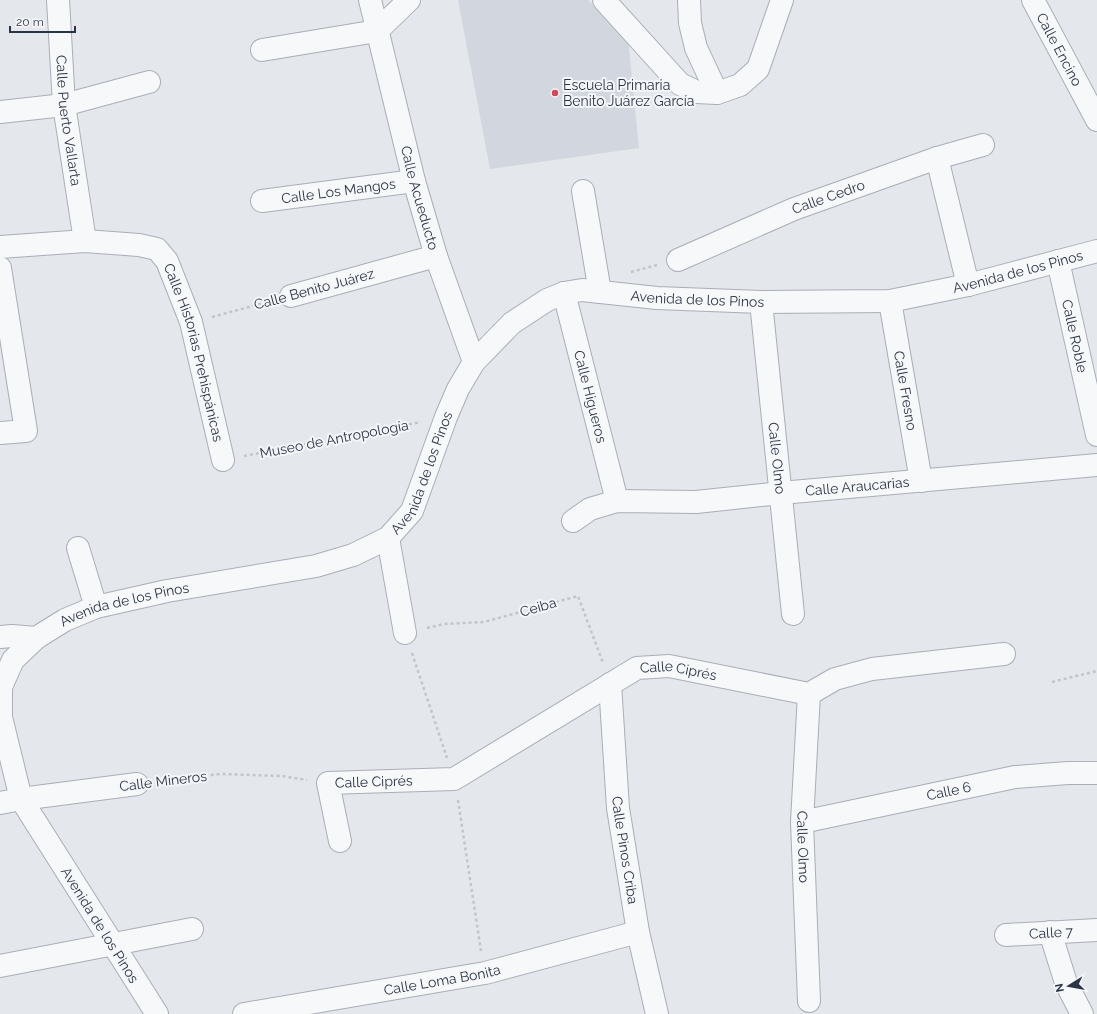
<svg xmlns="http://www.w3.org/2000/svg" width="1097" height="1014" font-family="Raleway,sans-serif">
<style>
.built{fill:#d2d6de}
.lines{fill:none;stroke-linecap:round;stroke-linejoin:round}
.minor-casing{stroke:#a9aeb7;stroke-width:24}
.path{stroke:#c2c5cb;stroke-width:2.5;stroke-dasharray:3 3;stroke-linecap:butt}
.minor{stroke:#f7f8fa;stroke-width:22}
.poi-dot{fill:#d1495b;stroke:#f4f6f9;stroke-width:1.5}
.labels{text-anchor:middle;stroke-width:4;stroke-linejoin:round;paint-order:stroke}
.street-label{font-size:14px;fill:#2b3445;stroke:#f4f6f9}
.poi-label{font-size:14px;fill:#2b3445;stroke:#f4f6f9;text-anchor:start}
</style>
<rect width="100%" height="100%" fill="#e4e7ec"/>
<path class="built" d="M458 0H588L628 39 639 148 490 169Z"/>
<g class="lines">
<defs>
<g id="minor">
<path id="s1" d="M58 0 64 105 85 241"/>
<path id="s2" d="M370 0 414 181 436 256 474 362"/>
<path d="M604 0 680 84 697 92 717 93 740 85 758 69 782 0"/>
<path d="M689 0 690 23 696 48 717 93"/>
<path id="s3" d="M1033 0 1097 120"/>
<path d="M377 31 409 0"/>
<path d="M262 50 377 31"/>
<path d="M0 112 64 105 149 82"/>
<path d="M937 158 968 285"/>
<path d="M583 191 600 292"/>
<path id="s4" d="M262 201 414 181"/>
<path id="s5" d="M0 247 85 241 139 245 157 249 167 261 191 322 223 460"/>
<path id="s6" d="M678 260 794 209 937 158 983 145"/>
<path id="s7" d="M1058 261 1097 435"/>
<path d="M0 268 26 431 0 433"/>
<path id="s8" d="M564 293 617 501"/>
<path d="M291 296 436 256"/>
<path id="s9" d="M890 301 921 481"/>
<path id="s10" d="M761 302 793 614"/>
<path id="s11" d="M573 521 590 509 617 501 696 502 781 493 1097 465"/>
<path d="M388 538 405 633"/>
<path d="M78 548 96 607"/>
<path d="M0 637 12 636 36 638"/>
<path id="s12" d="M610 684 618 808 638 932 657 1014"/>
<path id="s13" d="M809 694 802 822 809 1001"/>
<path d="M0 803 21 799 137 784"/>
<path id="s14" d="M802 822 1015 777 1068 773H1097"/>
<path id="s15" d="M340 841 328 783 454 779 637 668 669 666 809 694 835 679 872 669 1004 654"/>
<path d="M1050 932 1066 983 1082 1014"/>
<path id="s16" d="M1006 935 1097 930"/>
<path d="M0 966 192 929"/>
<path id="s17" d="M157 1014 21 799 1 717V687L13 660 36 638 65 620 96 607 167 591 316 566 353 555 388 538 412 511 446 417 458 389 474 362 512 323 547 300 564 293 582 290 657 298 761 302 890 301 968 285 1097 251"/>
<path id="s18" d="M244 1014 485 973 638 932"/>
</g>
</defs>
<use href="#minor" class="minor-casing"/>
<g class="path">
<path d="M631 272 657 265"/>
<path d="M212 317 271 301"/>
<path d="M244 456 421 422"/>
<path d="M427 628 444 624 484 622 578 596 603 663"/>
<path d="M412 653 447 758"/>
<path d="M1052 682 1097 671"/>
<path d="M157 781 220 774 283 776 307 780"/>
<path d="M458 800 481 951"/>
</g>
<use href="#minor" class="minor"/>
</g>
<circle class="poi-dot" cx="555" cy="93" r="4"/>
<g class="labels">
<g class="street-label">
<text dy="5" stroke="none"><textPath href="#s3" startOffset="56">Calle Encino</textPath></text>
<text dy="5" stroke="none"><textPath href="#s1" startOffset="121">Calle Puerto Vallarta</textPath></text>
<text dy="5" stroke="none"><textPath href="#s4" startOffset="77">Calle Los Mangos</textPath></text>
<text dy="5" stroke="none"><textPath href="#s6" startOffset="163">Calle Cedro</textPath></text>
<text dy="5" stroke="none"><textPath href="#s2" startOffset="204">Calle Acueducto</textPath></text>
<text dy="5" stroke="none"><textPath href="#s17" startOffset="1570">Avenida de los Pinos</textPath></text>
<text transform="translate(314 289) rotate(-15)" y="5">Calle Benito Juárez</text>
<text dy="5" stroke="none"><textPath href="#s17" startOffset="1246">Avenida de los Pinos</textPath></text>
<text dy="5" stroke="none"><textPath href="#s7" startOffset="77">Calle Roble</textPath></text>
<text dy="5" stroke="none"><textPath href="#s5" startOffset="269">Calle Historias Prehispánicas</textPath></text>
<text dy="5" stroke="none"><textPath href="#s9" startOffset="91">Calle Fresno</textPath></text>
<text dy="5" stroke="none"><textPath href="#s8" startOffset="107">Calle Higueros</textPath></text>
<text transform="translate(334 439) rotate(-11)" y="5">Museo de Antropología</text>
<text dy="5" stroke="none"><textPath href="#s10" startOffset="157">Calle Olmo</textPath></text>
<text dy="5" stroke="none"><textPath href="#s17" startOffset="874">Avenida de los Pinos</textPath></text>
<text dy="5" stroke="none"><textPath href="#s11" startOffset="290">Calle Araucarias</textPath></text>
<text dy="5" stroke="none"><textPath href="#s17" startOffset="526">Avenida de los Pinos</textPath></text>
<text transform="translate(538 607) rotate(-16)" y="5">Ceiba</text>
<text dy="5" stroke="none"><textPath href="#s15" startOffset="441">Calle Ciprés</textPath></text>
<text transform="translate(163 781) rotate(-7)" y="5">Calle Mineros</text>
<text dy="5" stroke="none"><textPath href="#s15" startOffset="105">Calle Ciprés</textPath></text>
<text dy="5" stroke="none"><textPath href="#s14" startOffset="150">Calle 6</textPath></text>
<text dy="5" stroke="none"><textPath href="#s13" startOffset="153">Calle Olmo</textPath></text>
<text dy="5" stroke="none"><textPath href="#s12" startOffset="167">Calle Pinos Criba</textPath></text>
<text transform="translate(100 925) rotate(58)" y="5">Avenida de los Pinos</text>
<text dy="5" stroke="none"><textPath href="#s16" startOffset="45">Calle 7</textPath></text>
<text dy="5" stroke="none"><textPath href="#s18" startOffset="201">Calle Loma Bonita</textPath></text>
</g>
<g class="poi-label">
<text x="563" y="90">Escuela Primaria<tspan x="563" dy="16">Benito Juárez García</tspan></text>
</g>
</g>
<g transform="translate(1069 986) rotate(259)" stroke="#f4f6f9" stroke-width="3" paint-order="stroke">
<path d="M0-3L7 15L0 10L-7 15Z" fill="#2b3445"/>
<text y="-6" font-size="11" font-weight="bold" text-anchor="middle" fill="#2b3445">N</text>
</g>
<path d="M10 26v6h65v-6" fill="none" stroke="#2b3445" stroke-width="2"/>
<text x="16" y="26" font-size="12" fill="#2b3445" stroke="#f4f6f9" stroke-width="3" paint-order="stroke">20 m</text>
</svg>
